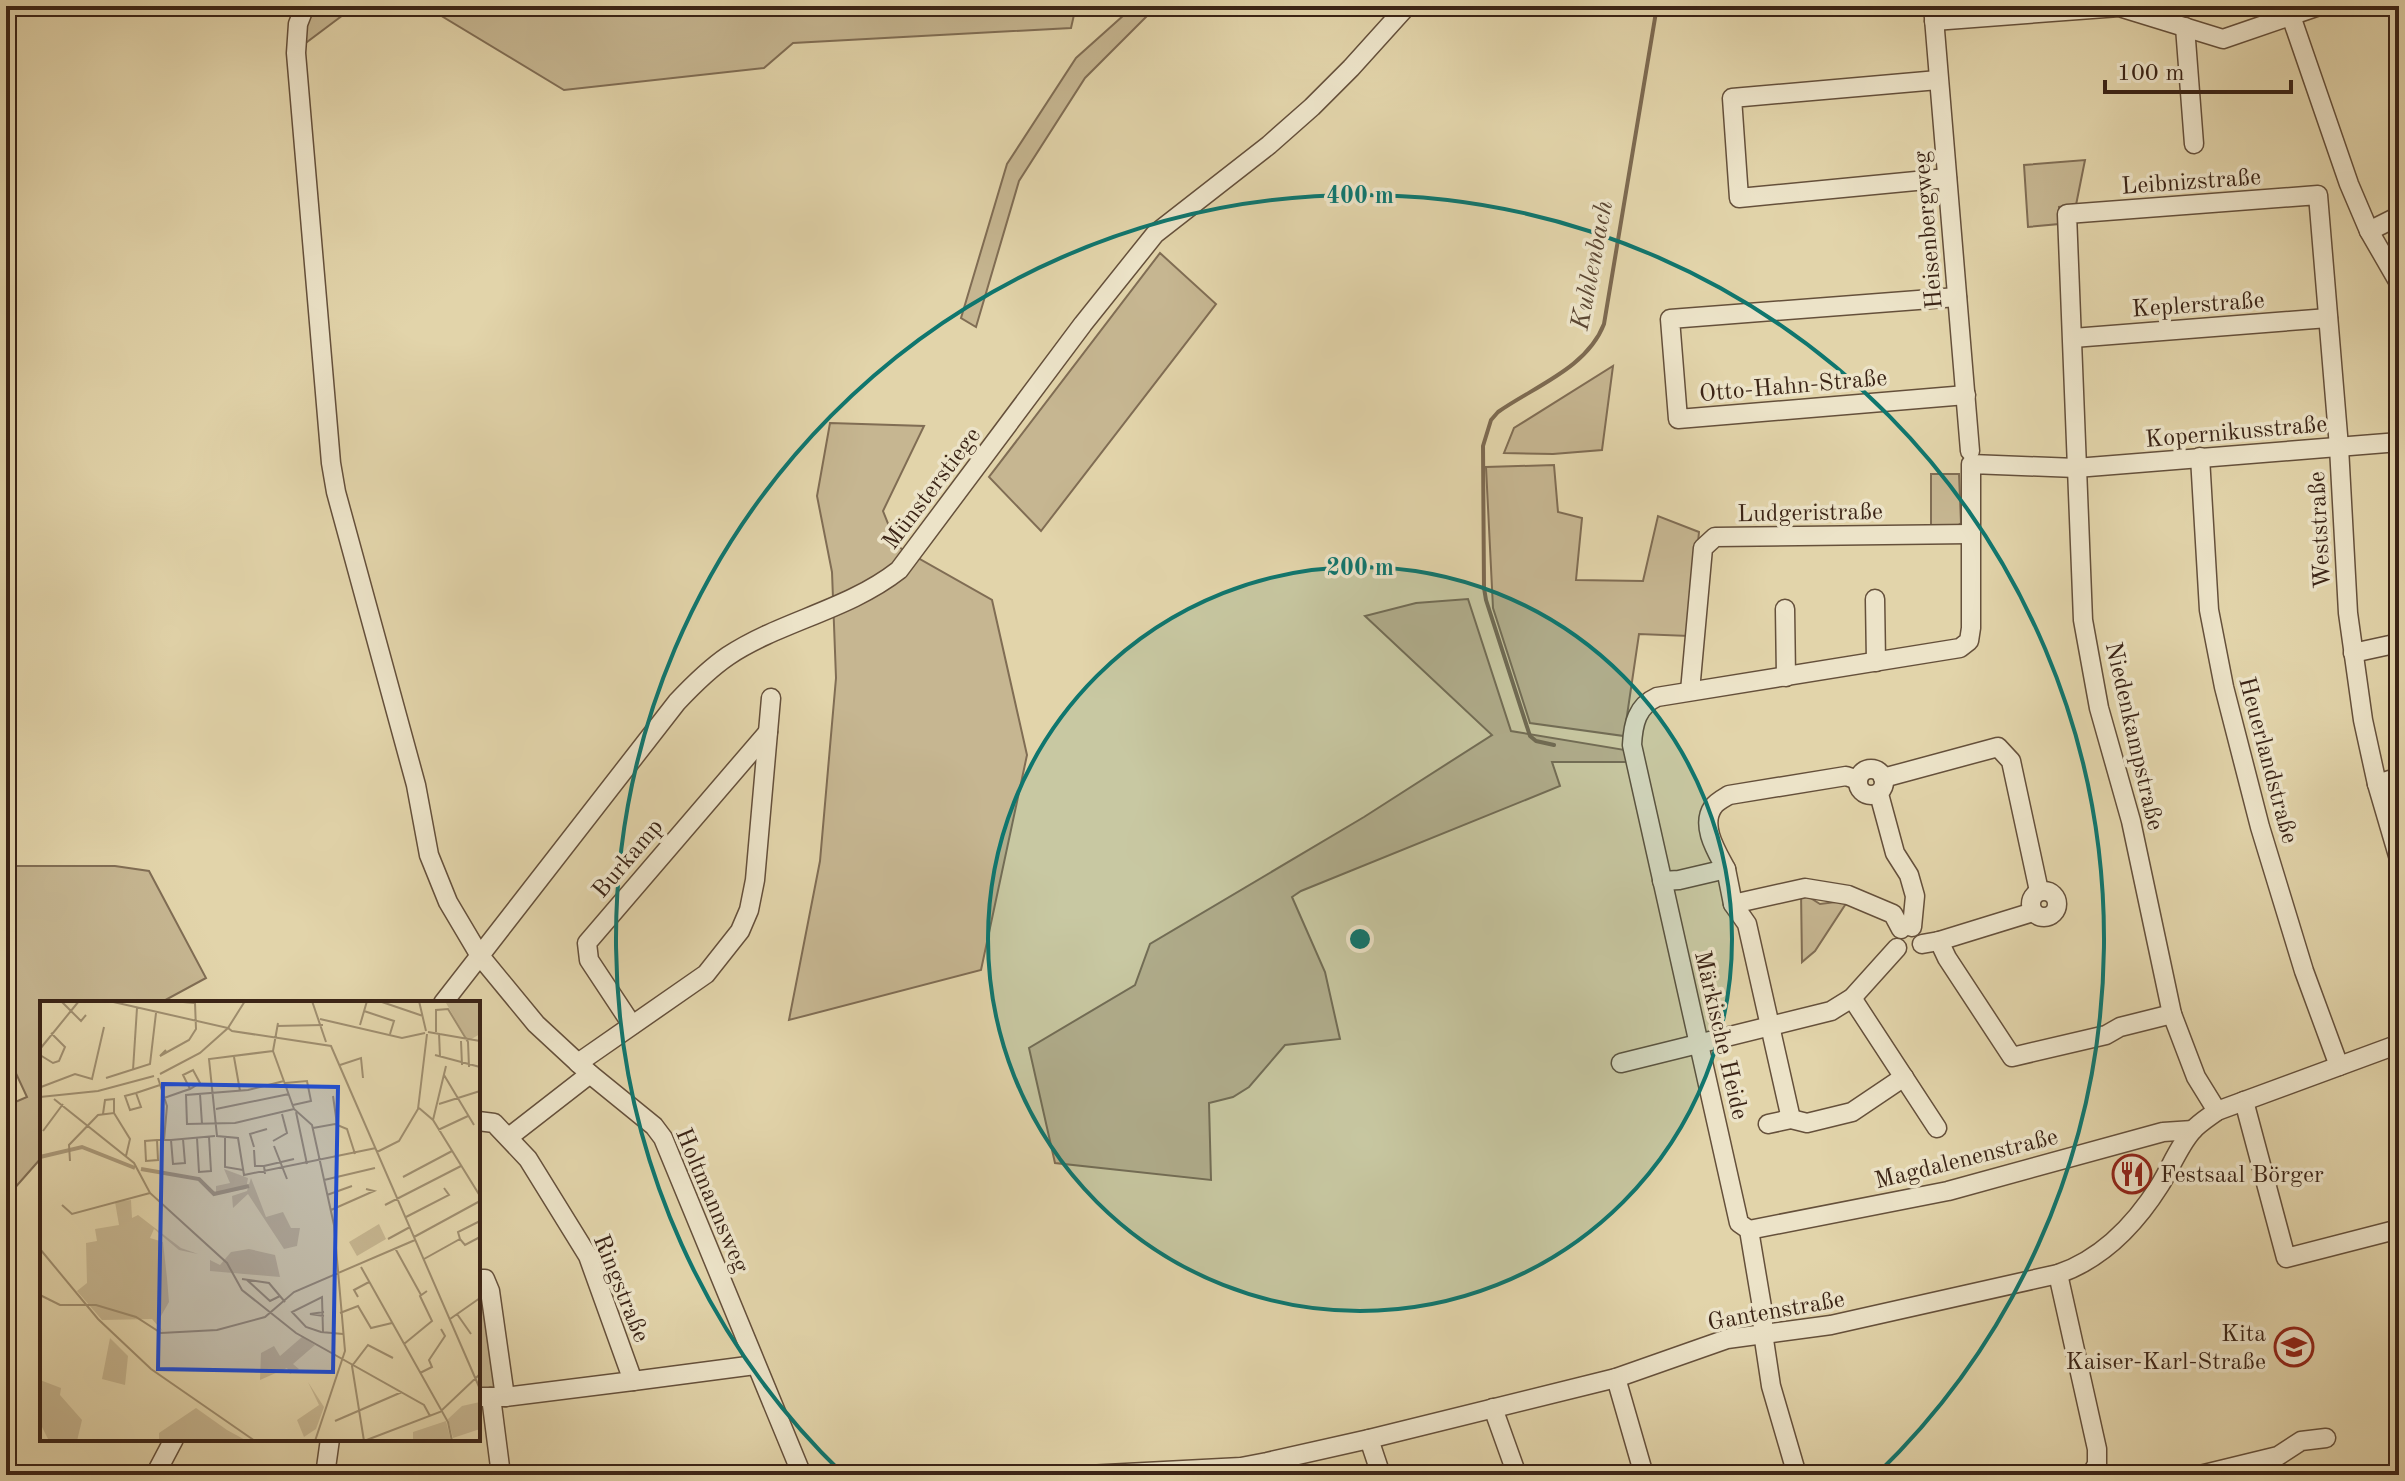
<svg xmlns="http://www.w3.org/2000/svg" width="2405" height="1481" font-family="'Old Standard TT',serif">
<style>
.green{fill:#c6b691;stroke:#806d54;stroke-width:2}
.lines{fill:none;stroke-linecap:round;stroke-linejoin:round}
.stream{stroke:#7d6a51;stroke-width:4}
.minor-casing{stroke:#65503b;stroke-width:21}
.minor{stroke:#ece3c8;stroke-width:18}
.ring{fill:none;stroke:#0f766e;stroke-width:4}
.labels{text-anchor:middle;stroke-width:7;stroke-linejoin:round;paint-order:stroke}
.street-label{font-size:24px;fill:#3b2416;stroke:#ece3c8}
.poi-label{font-size:24px;fill:#3b2416;stroke:#ece3c8;text-anchor:start}
.water-label{font-size:26px;font-style:italic;fill:#5c4733;stroke:#ece3c8}
.inset-river{fill:none;stroke:#a99878;stroke-width:4}
.inset-road{fill:none;stroke:#9f8e6f;stroke-width:2}
.view{fill:#1d4ed8;fill-opacity:0.15;stroke:#1d4ed8;stroke-width:4}
.inset-edge{fill:none;stroke:#3b2416;stroke-width:4}
.centre{fill:#0f766e;stroke:#ece3c8;stroke-width:4}
.ring-label{font-size:24px;text-anchor:middle;font-weight:bold;fill:#0f766e;stroke:#ece3c8;stroke-width:7;stroke-linejoin:round;paint-order:stroke}
</style>
<rect width="100%" height="100%" fill="#e2d4aa"/>
<filter id="stains"><feTurbulence type="fractalNoise" baseFrequency=".0025" numOctaves="4"/><feColorMatrix values="0 0 0 0 .2 0 0 0 0 .09 0 0 0 0 .02 0 0 0 .5 -.17"/></filter>
<radialGradient id="worn" r=".72"><stop offset=".6" stop-color="#630" stop-opacity="0"/><stop offset="1" stop-color="#630" stop-opacity=".3"/></radialGradient>
<g class="green">
<path d="M327 6H355L303 45V21Z"/>
<path d="M425 6H1076L1071 28 793 43 764 68 564 90Z"/>
<path d="M1134 6H1157L1085 78 1019 181 976 327 961 318 1007 164 1076 58Z"/>
<path d="M2085 160 2076 205 2059 207V224L2028 227 2024 165Z"/>
<path d="M1160 253 1216 304 1041 531 989 477Z"/>
<path d="M1613 366 1602 450 1553 454 1504 453 1514 428Z"/>
<path d="M830 423 924 426 883 511 897 546 992 600 1027 755 981 970 789 1020 820 861 836 678 832 572 817 496Z"/>
<path d="M1554 465 1558 512 1582 518 1576 580 1643 581 1658 516 1699 532 1689 636 1639 634 1624 736 1530 723 1493 608 1486 467Z"/>
<path d="M1931 474H1959L1961 523 1955 528H1931Z"/>
<path d="M1468 599 1511 731 1625 750 1627 762H1552L1560 786 1301 891 1292 897 1325 972 1340 1039 1285 1045 1249 1087 1233 1097 1209 1103 1211 1180 1055 1163 1029 1048 1135 985 1150 944 1364 817 1492 735 1365 616 1416 603Z"/>
<path d="M6 866H115L149 871 206 978 160 1003H42V1157L13 1190 6 1178V1106L27 1097 6 1052Z"/>
<path d="M1801 892 1820 904 1844 901 1847 902 1815 951 1802 962Z"/>
<path d="M478 1282H483L502 1394H478Z"/>
</g>
<g class="lines">
<path class="stream" d="M1554 745 1536 741 1530 736 1486 600 1484 588 1483 446 1491 420 1498 412C1535 386 1587 368 1604 324L1657 6"/>
<defs>
<g id="minor">
<path d="M305 6 298 24 296 53 331 463 336 492 416 785 429 855 448 902 480 956 536 1024 590 1074 654 1126 663 1138 802 1475"/>
<path d="M1933 6 1970 451"/>
<path d="M2291 16 2349 184 2369 231 2399 283"/>
<path d="M1934 21 2119 7 2223 39 2319 6"/>
<path d="M2185 27 2194 144"/>
<path d="M1938 80 1732 98 1739 198 1947 178"/>
<path d="M2369 231 2399 216"/>
<path d="M1957 297 1670 319 1678 419 1966 395"/>
<path d="M2073 338 2328 318"/>
<path d="M2200 457 2209 610 2224 687 2260 827 2304 971 2339 1066"/>
<path d="M1875 599 1876 662"/>
<path d="M1785 609 1786 677"/>
<path d="M2353 653 2399 643"/>
<path d="M1690 691 1703 548 1715 537 1970 534"/>
<circle cx="1871" cy="782" r="13"/>
<path d="M1883 778 1998 747 2011 761 2039 891"/>
<path d="M2377 784 2399 777"/>
<path d="M1879 794 1895 853 1909 875 1915 896 1912 927"/>
<path d="M1726 869 1733 904 1747 924 1791 1119"/>
<path d="M1662 881 1679 880 1726 869C1717 852 1700 826 1713 807 1716 802 1724 798 1729 795L1846 776 1858 780"/>
<circle cx="2044" cy="904" r="13"/>
<path d="M1733 904 1805 888 1848 895 1893 914 1901 929"/>
<path d="M1939 941 1947 958 2012 1057 2106 1035 2120 1027 2172 1014"/>
<path d="M1922 944 1939 941 2033 912"/>
<path d="M1852 998 1937 1128"/>
<path d="M443 1003 677 702C693 685 709 669 728 656 781 621 848 610 899 570L1083 324 1155 234 1269 145 1312 107 1351 68 1407 6"/>
<path d="M632 1025 589 960 587 943 768 732"/>
<path d="M578 1063 706 974 740 931 749 910 755 880 771 698"/>
<path d="M1621 1063 1831 1011 1852 998 1897 948"/>
<path d="M2244 1101 2286 1258 2399 1229"/>
<path d="M2217 1111 2196 1077 2172 1014 2131 821 2099 708 2083 620 2067 214 2318 195 2339 447 2348 613 2363 720 2377 784 2399 859"/>
<path d="M478 1121 494 1123 528 1159 588 1256 633 1381 505 1397H478"/>
<path d="M1768 1124 1791 1119 1807 1123 1852 1112 1904 1077"/>
<path d="M509 1137 590 1074"/>
<path d="M1749 1230 1948 1191 2163 1132 2193 1130"/>
<path d="M2058 1274 2097 1449V1464L2091 1475"/>
<path d="M478 1279H485L490 1291 505 1397"/>
<path d="M1616 1378 1644 1475"/>
<path d="M633 1381 755 1365"/>
<path d="M491 1397 501 1475"/>
<path d="M1493 1408 1517 1475"/>
<path d="M1369 1439 1381 1475"/>
<path d="M155 1475 174 1439"/>
<path d="M325 1475 330 1439"/>
<path d="M1087 1475 1241 1467 1267 1462 1369 1439 1616 1378 1727 1339 1831 1325 2058 1274C2102 1259 2136 1223 2160 1185 2171 1167 2179 1146 2192 1131 2199 1123 2209 1117 2217 1111L2399 1044"/>
<path d="M1797 1475 1771 1386 1763 1333V1313L1749 1230 1739 1223 1632 745C1633 724 1637 706 1657 697L1960 648 1969 641 1971 628V464L2076 468 2399 442"/>
<path d="M2200 1475 2278 1456 2301 1441 2326 1438"/>
</g>
</defs>
<use href="#minor" class="minor-casing"/>
<use href="#minor" class="minor"/>
</g>
<circle cx="1360" cy="939" r="372" fill="#0f766e" fill-opacity=".12"/>
<g class="ring">
<circle cx="1360" cy="939" r="372"/>
<path d="M843 1474A744 744 0 1 1 1877 1474"/>
</g>
<defs>
<symbol id="restaurant-ring" viewBox="-11 -11 22 22"><circle r="9.5" fill="#ece3c8" stroke="#8f2418" stroke-width="1.5"/><path d="M-5-6h1v4h1v-4h1v4h1v-4h1v5L-1.5 .5V6h-2V.5L-5-1ZM5-6V6H3V1.5H1.5Q1.5-4 5-6Z" fill="#8f2418"/></symbol>
<symbol id="school-ring" viewBox="-11 -11 22 22"><circle r="9.5" fill="#ece3c8" stroke="#8f2418" stroke-width="1.5"/><path d="M0-5L7-2L0 1L-7-2ZM-4 1L0 2.5L4 1V4Q0 6-4 4Z" fill="#8f2418"/></symbol>
</defs>
<g fill-rule="evenodd">
<use href="#restaurant-ring" x="2110" y="1152" width="44" height="44"/>
<use href="#school-ring" x="2272" y="1325" width="44" height="44"/>
</g>
<g class="labels">
<g class="street-label">
<text transform="translate(2191 181) rotate(-4)" y="8">Leibnizstraße</text>
<text transform="translate(1927 230) rotate(-95)" y="8">Heisenbergweg</text>
<text transform="translate(2198 304) rotate(-4)" y="8">Keplerstraße</text>
<text transform="translate(1793 385) rotate(-5)" y="8">Otto-Hahn-Straße</text>
<text transform="translate(2236 431) rotate(-5)" y="8">Kopernikusstraße</text>
<text transform="translate(931 488) rotate(-53)" y="8">Münsterstiege</text>
<text transform="translate(1810 512) rotate(-1)" y="8">Ludgeristraße</text>
<text transform="translate(2319 530) rotate(-93)" y="8">Weststraße</text>
<text transform="translate(2135 736) rotate(77)" y="8">Niedenkampstraße</text>
<text transform="translate(2269 760) rotate(75)" y="8">Heuerlandstraße</text>
<text transform="translate(627 858) rotate(-50)" y="8">Burkamp</text>
<text transform="translate(1722 1035) rotate(77)" y="8">Märkische Heide</text>
<text transform="translate(1966 1158) rotate(-14)" y="8">Magdalenenstraße</text>
<text transform="translate(713 1200) rotate(67)" y="8">Holtmannsweg</text>
<text transform="translate(622 1288) rotate(68)" y="8">Ringstraße</text>
<text transform="translate(1776 1310) rotate(-10)" y="8">Gantenstraße</text>
</g>
<g class="poi-label">
<text x="2160" y="1182">Festsaal Börger</text>
<text x="2266" y="1341" text-anchor="end">Kita<tspan x="2266" dy="28">Kaiser-Karl-Straße</tspan></text>
</g>
<g class="water-label">
<text transform="translate(1591 265) rotate(-79)" y="9">Kuhlenbach</text>
</g>
</g>
<g transform="translate(40 1001)">
<rect width="440" height="440" fill="#e2d4aa"/>
<path d="M440 0V33L428 40 406 2ZM184 168 208 177 206 188 176 193V185L190 182ZM211 177 226 216 243 211 251 227H260L257 245 244 248 208 193 193 207 192 195 207 190ZM91 199 92 217 98 214 141 247 158 253 139 249 114 228 110 237 123 241 127 277 129 301 117 322 124 332 112 318 62 319 37 290 47 282 46 242 57 240 55 228 79 224 75 201ZM339 223 346 238 317 255 309 241ZM209 248 235 254 240 276 170 270V259L180 264 191 251ZM262 336 275 344 253 363 259 368 250 373 247 367 220 379 221 352 234 345 240 355ZM70 337 88 355 85 384 62 378ZM0 379 21 387 20 394 42 419 37 440 8 438 0 422ZM268 381 284 406 276 428 264 436 257 419 279 404ZM440 401V428L413 437 408 418 422 405ZM156 407 187 429 207 440H119V432ZM406 420 411 440H373V431Z" fill="#c6b691"/>
<path class="inset-river" d="M0 156 42 146 95 167M101 168 159 178 174 193 209 185"/>
<path class="inset-road" d="M21 0 41 20 46 14M69 0 188 27 160 52 120 73M205 0 188 27 192 30 291 45 440 388M272 0 286 41M339 0 383 15M379 0 386 30M324 10 354 20 350 33M280 18 362 37 385 32M238 22 233 50 254 108 272 124 294 224 305 350 275 440M320 24 327 0M237 25 283 24M388 31 440 40M396 31V9L408 8 428 41 429 66M399 32 400 56M421 40 422 64M0 48 39 0M126 49 120 55 149 39 156 28 155 2 131 0M233 50 169 58 177 135 198 137 204 174 336 147M0 54 13 62 19 60 25 46 11 32M395 54 440 66M194 56 200 90M300 64 321 57 323 77M93 69 97 7M404 74 434 124M66 77 110 63 116 12M118 77 127 105 124 139M244 80 208 89 146 94 147 123 195 122 254 108M245 82 267 80 271 100 253 104M1 86 35 73 52 78 64 26M96 92 101 106 90 109 85 95 96 92 120 84M160 93 162 123M293 95 297 123M0 96 58 90 114 75M124 97 144 90 150 88 160 82 153 69 143 74 150 88M14 98 94 162 110 192 187 262 202 289 256 332 384 404 390 415M399 103 440 90M379 107 393 119 440 195M176 108 249 93M256 111 267 163M63 113 65 99 74 98V112M393 119 406 65M273 127 295 123 307 128 315 153M398 129 428 115M3 130 23 103M185 136V166L203 169M157 137 159 171 171 170 169 136M117 139 118 159 106 160 105 140 117 139H131L175 135M131 139 133 163 145 162 143 138M233 140 247 132 242 113M234 145 247 178M214 146 210 133 227 128M214 149 215 165H224L225 173M337 151 359 140 378 108 387 33M30 160 29 144 58 114 74 112 90 138 86 155M224 165 254 158M363 176 412 150M284 179 335 167M287 194 312 185M22 204 32 213 110 192M345 204 421 165M291 209 334 190 326 188M366 216 409 194 404 187M374 236 440 200M348 238 370 226M420 238 418 231 440 220M355 247 381 294M0 248 58 318 111 368 215 440M384 258 420 238 425 244 440 236M321 266 408 421 412 440M202 278 229 282 245 301M207 279 230 300 240 295M0 294 20 304H56L96 316 121 332 177 329 225 316 254 291 375 239M318 296 314 289 329 281M300 312 318 305 331 327 352 322M417 313 431 333M284 315 270 313 284 311M410 318 440 297M283 331 282 296 252 311 266 326 281 331 303 333M364 343 392 320 380 295 387 290M380 372 392 366 389 359 405 335 401 328M295 420 362 391M324 440 400 411 440 373M324 440 312 365 328 344 353 357"/>
<path class="view" d="M123 83 298 86 293 371 118 368Z"/>
<rect width="440" height="440" class="inset-edge"/>
</g>
<circle cx="1360" cy="939" r="12" class="centre"/>
<g class="ring-label">
<text x="1360" y="203">400 m</text>
<text x="1360" y="575">200 m</text>
</g>
<rect width="2405" height="1481" fill="none" stroke="#e2d4aa" stroke-width="32"/>
<rect x="8" y="8" width="2389" height="1465" fill="none" stroke="#3b2416" stroke-width="4"/>
<rect x="16" y="16" width="2373" height="1449" fill="none" stroke="#3b2416" stroke-width="2"/>
<path d="M2105 80v12h186v-12" fill="none" stroke="#3b2416" stroke-width="4"/>
<text x="2117" y="80" font-size="24" fill="#3b2416" stroke="#ece3c8" stroke-width="6" paint-order="stroke">100 m</text>
<rect width="100%" height="100%" filter="url(#stains)"/>
<rect width="100%" height="100%" fill="url(#worn)"/>
</svg>
